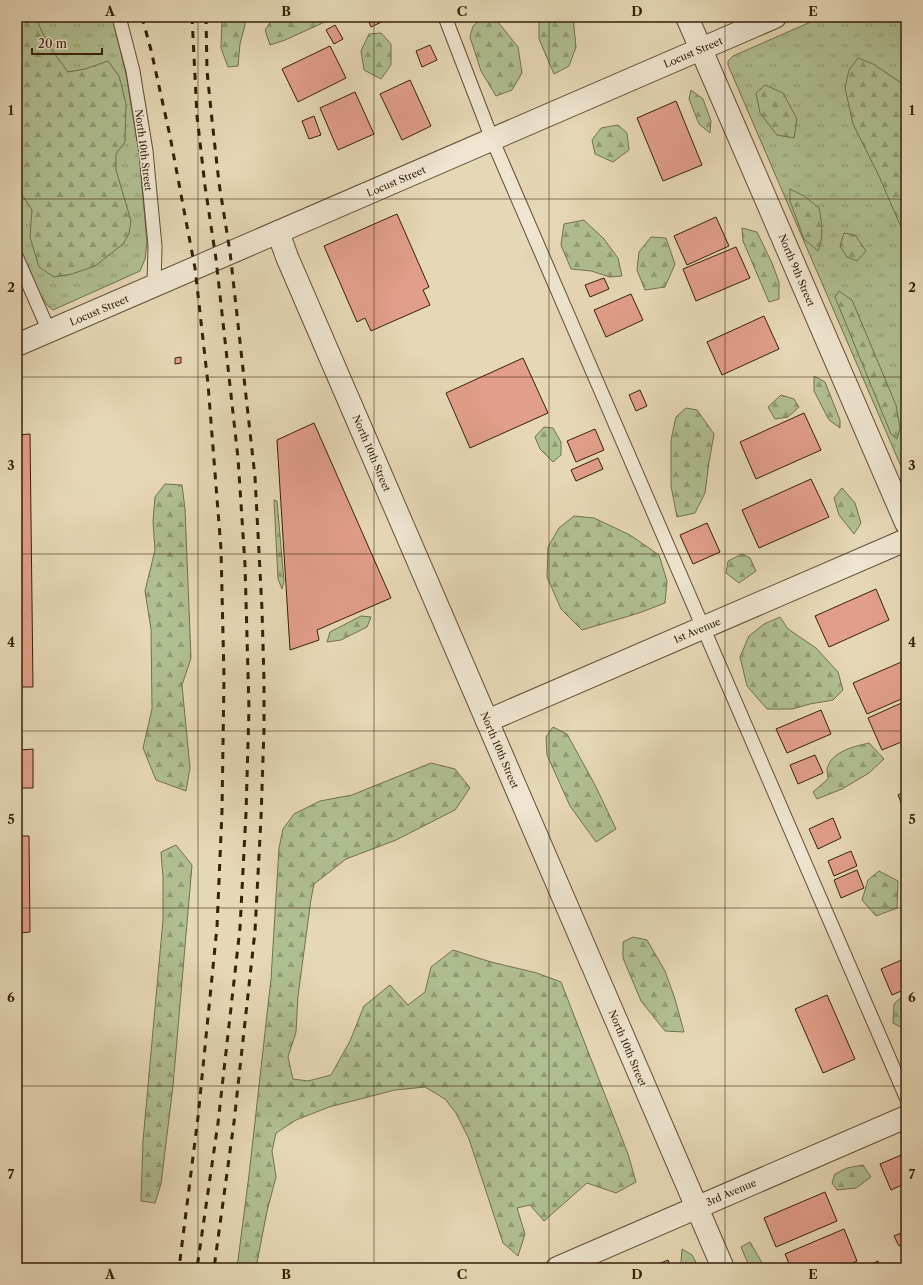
<svg xmlns="http://www.w3.org/2000/svg" width="923" height="1285" font-family="'Libre Caslon Text',serif">
<style>
.grass{fill:url(#grass-tufts);stroke:#73704e}
.forest{fill:url(#forest-firs);stroke:#73704e}
.building{fill:#e19e8a;stroke:#36200a}
.lines{fill:none;stroke-linecap:round;stroke-linejoin:round}
.service-casing{stroke:#624e35;stroke-width:15}
.minor-casing{stroke:#624e35;stroke-width:24}
.tertiary-casing{stroke:#624e35;stroke-width:24}
.service{stroke:#efe5d0;stroke-width:13}
.minor{stroke:#efe5d0;stroke-width:22}
.tertiary{stroke:#efe5d0;stroke-width:22}
.rail{stroke:#36200a;stroke-width:3;stroke-dasharray:7 7;stroke-linecap:butt}
.grid{fill:none;stroke:#36200a;stroke-width:1;stroke-opacity:0.55}
.labels{text-anchor:middle;stroke-width:3;stroke-linejoin:round;paint-order:stroke}
.street-label{font-size:10px;fill:#36200a;stroke:#efe5d0}
.neatline{fill:none;stroke:#36200a;stroke-width:1.5}
.grid-label{font-size:13px;text-anchor:middle;font-weight:bold;fill:#36200a}
</style>
<defs>
<pattern id="grass-tufts" width="24" height="20" patternUnits="userSpaceOnUse"><rect width="24" height="20" fill="#b0bf92"/><path d="M3 7l-1-3M5 7V3M7 7l1-3M15 17l-1-3M17 17v-4M19 17l1-3" fill="none" stroke="#909b75"/></pattern>
<pattern id="forest-firs" width="22" height="20" patternUnits="userSpaceOnUse"><rect width="22" height="20" fill="#b0bf92"/><path d="M5 1l3.5 6h-7zM16 11l3.5 6h-7z" fill="#909b75"/></pattern>
</defs>
<rect width="100%" height="100%" fill="#e6d7b6"/>
<filter id="stains"><feTurbulence type="fractalNoise" baseFrequency=".005" numOctaves="4"/><feColorMatrix values="0 0 0 0 .2 0 0 0 0 .09 0 0 0 0 .02 0 0 0 .5 -.17"/></filter>
<radialGradient id="worn" r=".72"><stop offset=".6" stop-color="#630" stop-opacity="0"/><stop offset="1" stop-color="#630" stop-opacity=".3"/></radialGradient>
<g class="grass">
<path d="M17 17H112L126 74 139 154 147 242 145 259 140 271 53 310 48 306 40 294 17 242Z"/>
<path d="M822 17H906V478L728 65V61L733 56Z"/>
</g>
<g class="forest">
<path d="M17 17H35L49 46 68 72 85 69 108 61 119 76 126 104 125 142 116 154V170L131 221 129 234 123 244 95 266 72 274 54 277 39 267 30 237 32 210 17 187Z"/>
<path d="M222 17H246L245 25 240 44 238 66 228 67 221 48Z"/>
<path d="M274 17H336L285 40 270 45 265 30Z"/>
<path d="M539 17H573L576 47 569 66 554 74 539 39Z"/>
<path d="M483 18 498 22 518 47 522 73 512 90 496 96 481 71 470 37 473 26Z"/>
<path d="M381 33 391 44V65L381 79 364 70 361 51 369 34Z"/>
<path d="M858 58 873 64 906 86V234L901 227 879 176 853 124 845 88 849 70Z"/>
<path d="M765 85 783 93 797 119 794 138 777 135 760 113 756 93Z"/>
<path d="M691 90 703 99 711 121 710 133 699 124 689 99Z"/>
<path d="M618 125 627 133 629 150 613 162 595 154 592 140 601 128Z"/>
<path d="M790 189 804 196 819 208C822 223 824 237 818 251L804 239 790 201Z"/>
<path d="M584 220 604 239 618 258 622 276 610 277 591 271 571 269 561 245 564 224Z"/>
<path d="M742 228 757 232 772 263 779 282V299L769 302 743 241Z"/>
<path d="M844 233 855 235 866 251 857 261 847 257 840 246Z"/>
<path d="M651 237 666 238 675 264 665 287 645 290 637 270 639 252Z"/>
<path d="M839 291 852 300 896 405 900 428 897 439 891 434 835 297Z"/>
<path d="M814 376 825 382 840 420V428L829 420 814 391Z"/>
<path d="M781 395 794 399 799 407 788 417 775 419 768 407Z"/>
<path d="M686 408 697 410 714 434 709 462 705 493 695 513 677 517 671 486V440L676 417Z"/>
<path d="M544 427 553 428 561 442V455L553 462 540 449 535 437Z"/>
<path d="M165 484 182 485 185 509 191 658 182 685 190 768 186 791 156 780 143 748 152 709 151 629 145 591 155 550 153 521 155 497Z"/>
<path d="M842 488 855 503 861 523 854 534 839 515 834 498Z"/>
<path d="M274 500 277 501 284 581 282 589 278 579Z"/>
<path d="M574 516 594 518 630 535 659 555 667 581 665 603 639 613 582 630 561 609 547 577 548 547 559 528Z"/>
<path d="M742 554 750 558 756 571 739 583 726 573 728 561Z"/>
<path d="M361 616 371 617 367 627 341 640 327 642 330 632Z"/>
<path d="M780 617 788 629 816 648 838 672 843 690 833 700 810 704 792 709H767L747 686 740 657 749 636 764 624Z"/>
<path d="M553 727 567 734 595 785 616 829 596 842 570 806 547 755 546 737Z"/>
<path d="M869 743 884 759 869 773 842 789 817 799 813 792 828 779C828 775 826 769 828 766 833 751 856 746 869 743Z"/>
<path d="M431 763 455 769 470 788 455 810 396 840 346 859 314 884 311 899 298 996 296 1032 288 1057 293 1079 308 1081 331 1075 350 1041 364 1006 390 985 408 1005 425 992 431 967 453 950 491 962 537 973 561 982 628 1154 636 1182 616 1193 587 1183 544 1221 530 1205 517 1208 525 1234 518 1256 503 1243 469 1139 456 1113 445 1099 425 1087 395 1090 329 1107 296 1120 276 1133 272 1151 276 1177 267 1211 256 1268H237L249 1175 271 979 279 848 283 829 294 814 320 801 352 795Z"/>
<path d="M176 845 192 865 173 1086 161 1184 155 1203 141 1201 143 1141 163 920V877L161 852Z"/>
<path d="M879 871 898 881 897 908 876 916 862 900 868 880Z"/>
<path d="M633 937 647 940 665 971 675 999 684 1032 665 1031 641 1001 623 958V942Z"/>
<path d="M905 994 906 995V1030L893 1023 894 1004Z"/>
<path d="M863 1165 871 1177 856 1188 837 1190 832 1183 835 1174 847 1168Z"/>
<path d="M750 1242 765 1268H750L741 1247Z"/>
<path d="M682 1249 692 1255 699 1268H683L681 1262Z"/>
</g>
<g class="building">
<path d="M367 17H390V18L371 27Z"/>
<path d="M335 25 343 39 334 44 326 30Z"/>
<path d="M430 45 437 60 422 67 416 51Z"/>
<path d="M330 46 346 78 298 102 282 69Z"/>
<path d="M410 80 431 126 402 140 380 94Z"/>
<path d="M355 92 374 134 338 150 320 108Z"/>
<path d="M676 101 702 165 663 181 637 118Z"/>
<path d="M314 116 321 135 309 139 302 121Z"/>
<path d="M397 214 429 287 423 290 430 305 371 331 365 318 357 322 324 246Z"/>
<path d="M716 217 729 246 687 265 674 236Z"/>
<path d="M736 247 750 278 696 301 683 269Z"/>
<path d="M604 278 609 289 590 297 585 285Z"/>
<path d="M631 294 643 320 606 337 594 310Z"/>
<path d="M764 316 779 349 722 375 707 342Z"/>
<path d="M181 357V363L175 364V358Z"/>
<path d="M523 358 548 413 470 448 446 393Z"/>
<path d="M640 390 647 406 636 411 629 395Z"/>
<path d="M804 413 821 450 756 479 740 442Z"/>
<path d="M314 423 391 598 317 630 319 640 290 650 277 440Z"/>
<path d="M595 429 604 450 576 462 567 441Z"/>
<path d="M30 434 33 687H20L21 750 33 749V788H18L19 836H29L30 932 17 933V435Z"/>
<path d="M598 458 603 469 576 481 571 470Z"/>
<path d="M811 479 829 517 759 548 742 510Z"/>
<path d="M707 523 720 552 693 564 680 535Z"/>
<path d="M876 589 889 620 829 647 815 616Z"/>
<path d="M906 660V697L867 714 853 683Z"/>
<path d="M906 701V740L882 750 868 718Z"/>
<path d="M821 710 831 734 787 753 776 729Z"/>
<path d="M815 755 823 773 798 784 790 765Z"/>
<path d="M906 791V814L898 795Z"/>
<path d="M833 818 841 838 818 849 809 829Z"/>
<path d="M851 851 857 866 834 876 828 861Z"/>
<path d="M857 870 864 888 841 898 834 880Z"/>
<path d="M906 958V989L892 995 881 969Z"/>
<path d="M827 995 855 1059 823 1073 795 1009Z"/>
<path d="M906 1153V1183L891 1190 880 1164Z"/>
<path d="M825 1192 837 1221 776 1247 764 1218Z"/>
<path d="M844 1229 857 1261 841 1268H791L785 1254Z"/>
<path d="M906 1231V1243L899 1246 894 1236Z"/>
<path d="M668 1260 671 1268H649Z"/>
<path d="M878 1261 881 1268H863Z"/>
</g>
<g class="lines">
<defs>
<g id="service">
<path d="M119 17 133 71 146 151 155 246 154 286"/>
<path d="M445 17 492 139 906 1097"/>
<path d="M17 258 49 331"/>
</g>
<g id="minor">
<path d="M687 17 906 523"/>
<path d="M278 232 287 257 723 1268"/>
<path d="M487 721 906 540"/>
<path d="M557 1268 906 1117"/>
</g>
<path id="tertiary" d="M17 345 775 17"/>
</defs>
<use href="#service" class="service-casing"/>
<use href="#minor" class="minor-casing"/>
<use href="#tertiary" class="tertiary-casing"/>
<use href="#service" class="service"/>
<use href="#minor" class="minor"/>
<use href="#tertiary" class="tertiary"/>
<g class="rail">
<path d="M142 17 151 50 170 136 186 221 195 268 208 384 221 549 224 677 222 811 217 927 198 1117 179 1268"/>
<path d="M192 17 197 116 205 186 216 259 238 458 245 565 249 709 246 813 240 928 218 1123 197 1268"/>
<path d="M206 17 207 71 212 120 219 183 230 252 255 477 262 609 264 681V729L261 818 255 931 234 1122 214 1268"/>
</g>
</g>
<path class="grid" d="M198 17V1268M374 17V1268M549 17V1268M725 17V1268M17 199H906M17 377H906M17 554H906M17 731H906M17 908H906M17 1086H906"/>
<g class="labels">
<g class="street-label">
<text transform="translate(693 52) rotate(-23)" y="4">Locust Street</text>
<text transform="translate(144 150) rotate(83)" y="4">North 10th Street</text>
<text transform="translate(396 181) rotate(-23)" y="4">Locust Street</text>
<text transform="translate(797 270) rotate(67)" y="4">North 9th Street</text>
<text transform="translate(99 310) rotate(-23)" y="4">Locust Street</text>
<text transform="translate(372 453) rotate(67)" y="4">North 10th Street</text>
<text transform="translate(697 630) rotate(-23)" y="4">1st Avenue</text>
<text transform="translate(500 750) rotate(67)" y="4">North 10th Street</text>
<text transform="translate(628 1048) rotate(67)" y="4">North 10th Street</text>
<text transform="translate(731 1192) rotate(-23)" y="4">3rd Avenue</text>
</g>
</g>
<rect width="923" height="1285" fill="none" stroke="#e6d7b6" stroke-width="44"/>
<path d="M32 48v6h70v-6" fill="none" stroke="#36200a" stroke-width="2"/>
<text x="38" y="48" font-size="12" fill="#36200a" stroke="#efe5d0" stroke-width="3" paint-order="stroke">20 m</text>
<rect x="22" y="22" width="879" height="1241" class="neatline"/>
<g class="grid-label">
<text x="110" y="16">A</text>
<text x="286" y="16">B</text>
<text x="462" y="16">C</text>
<text x="637" y="16">D</text>
<text x="813" y="16">E</text>
<text x="11" y="115">1</text>
<text x="912" y="115">1</text>
<text x="11" y="292">2</text>
<text x="912" y="292">2</text>
<text x="11" y="470">3</text>
<text x="912" y="470">3</text>
<text x="11" y="647">4</text>
<text x="912" y="647">4</text>
<text x="11" y="824">5</text>
<text x="912" y="824">5</text>
<text x="11" y="1002">6</text>
<text x="912" y="1002">6</text>
<text x="11" y="1179">7</text>
<text x="912" y="1179">7</text>
<text x="110" y="1279">A</text>
<text x="286" y="1279">B</text>
<text x="462" y="1279">C</text>
<text x="637" y="1279">D</text>
<text x="813" y="1279">E</text>
</g>
<rect width="100%" height="100%" filter="url(#stains)"/>
<rect width="100%" height="100%" fill="url(#worn)"/>
</svg>
